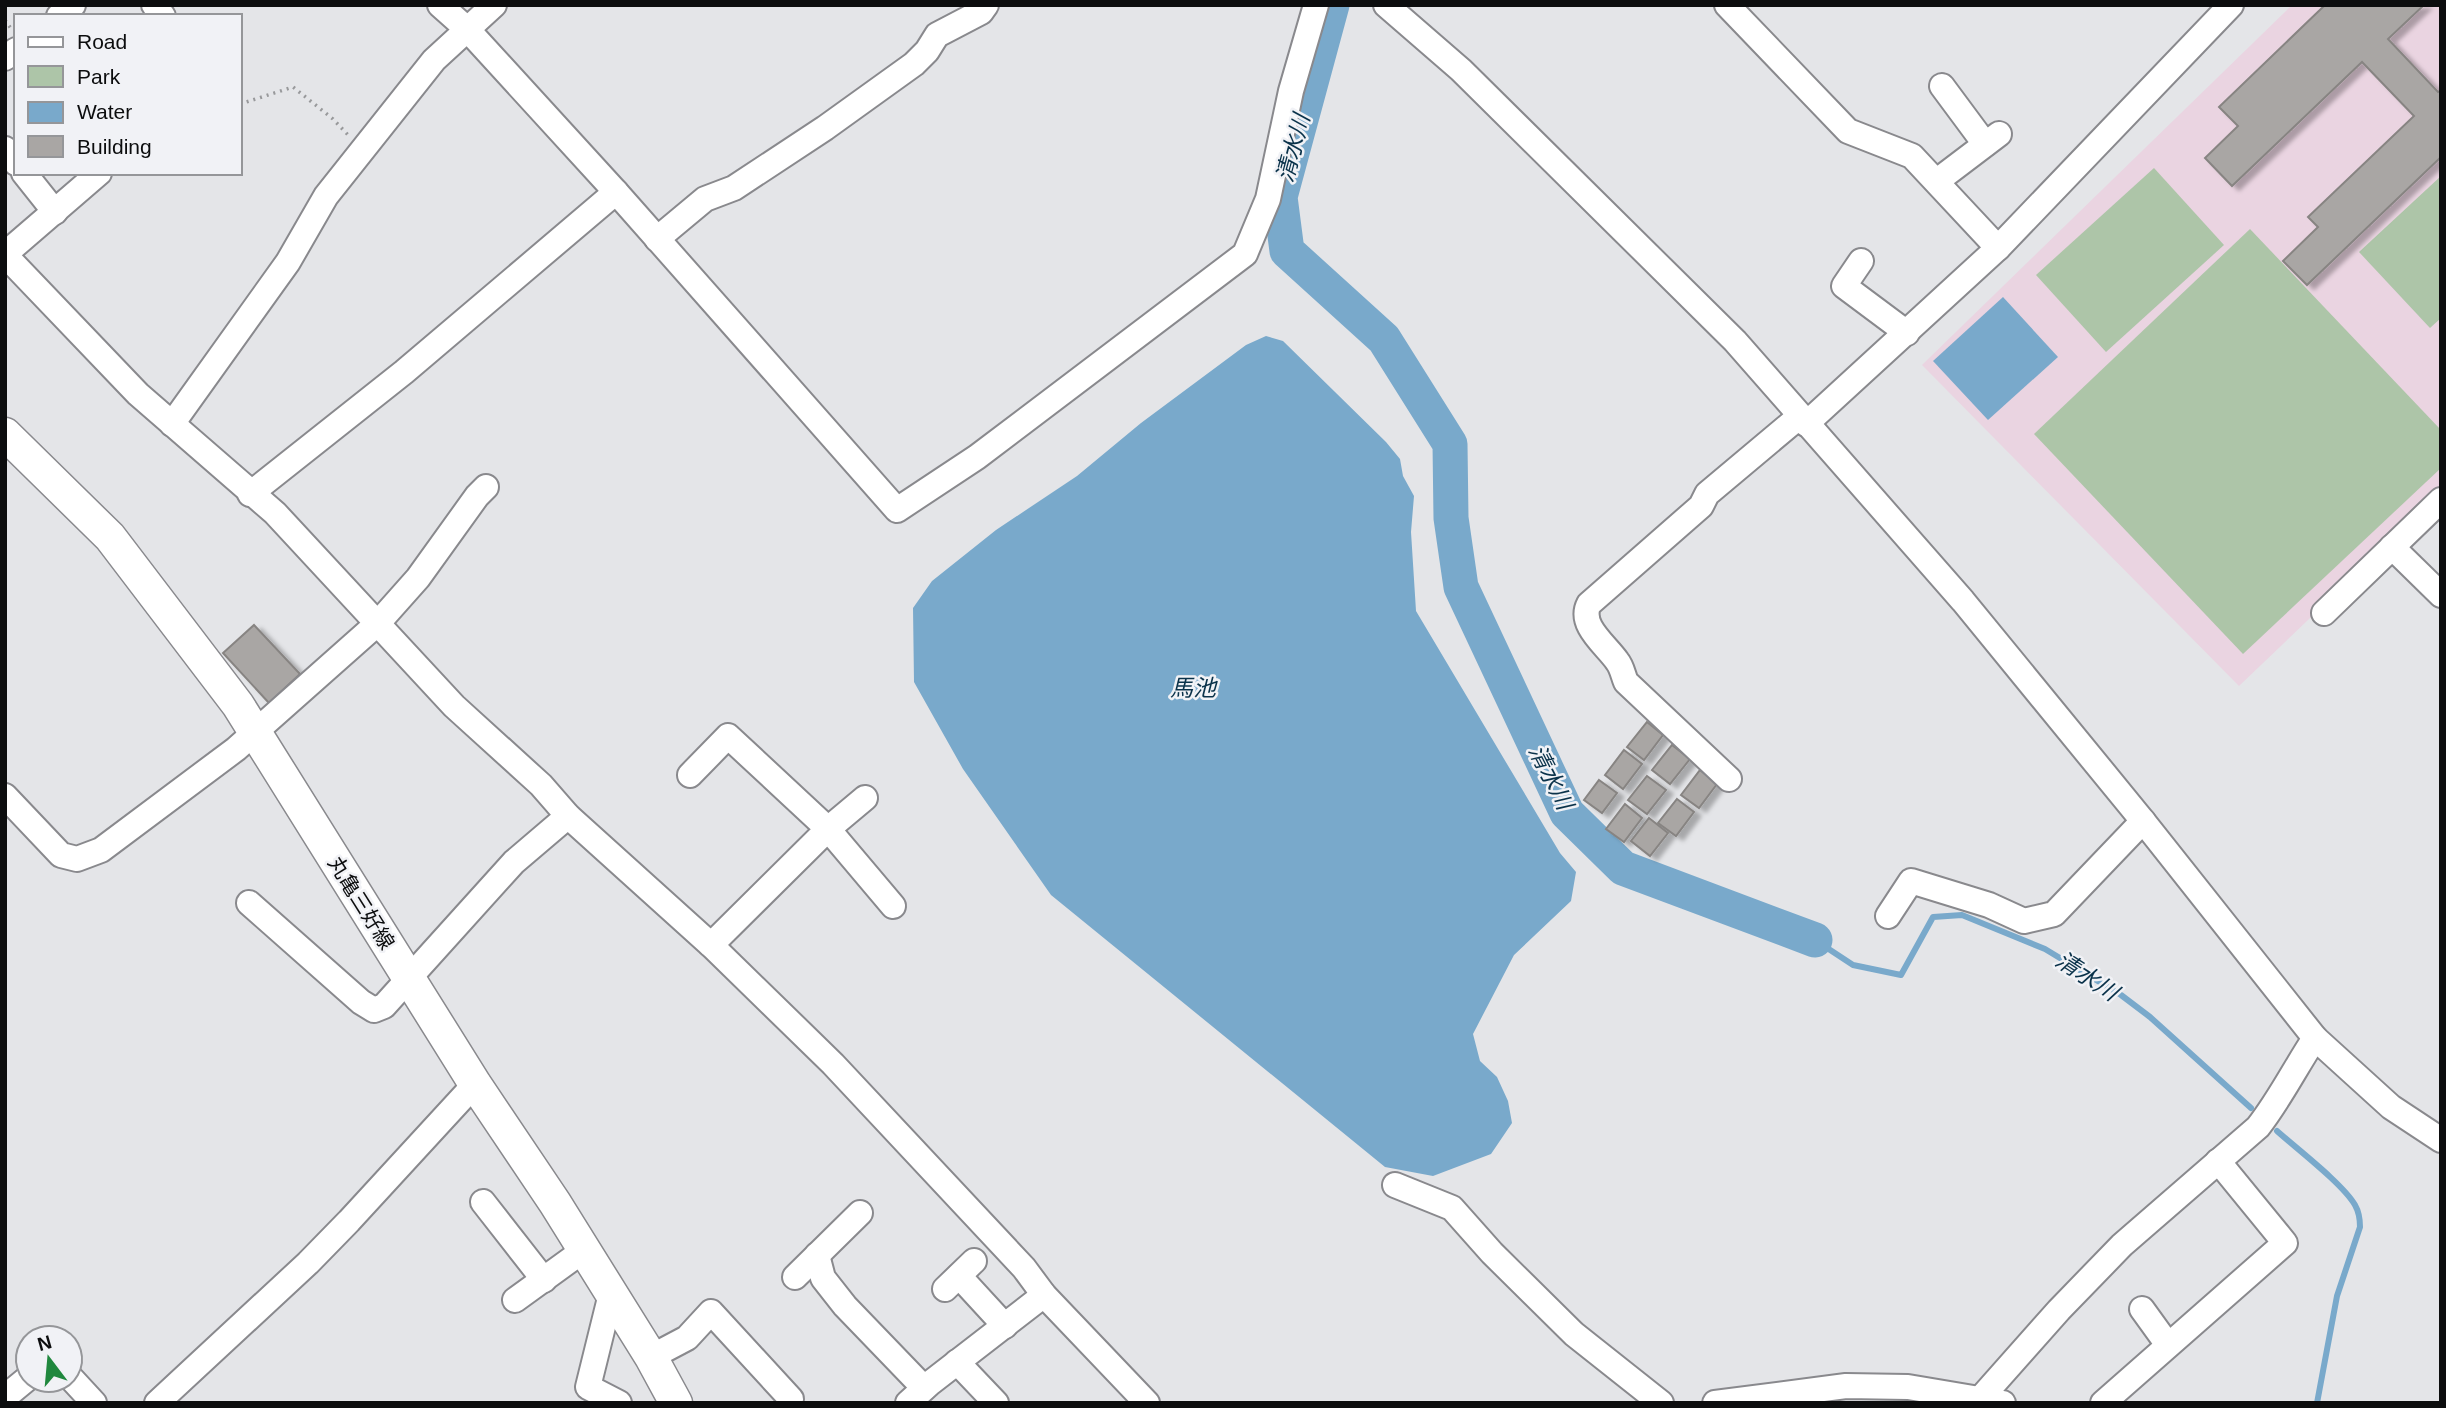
<svg xmlns="http://www.w3.org/2000/svg" width="2446" height="1408" font-family="Arial,'Noto Sans JP',sans-serif">
<style>
.education{fill:#ead4e1}
.green{fill:#adc5a8}
.water{fill:#79a9cb}
.lines{fill:none;stroke-linecap:round;stroke-linejoin:round}
.stream{stroke:#79a9cb;stroke-width:6}
.river{stroke:#79a9cb;stroke-width:35}
.building{fill:#a9a6a4;stroke:#878482;stroke-width:2;filter:url(#shadow)}
.minor-casing{stroke:#89898d;stroke-width:28}
.major-casing{stroke:#89898d;stroke-width:35}
.path{stroke:#98999b;stroke-width:3.5;stroke-dasharray:2 5;stroke-linecap:butt}
.minor{stroke:#fff;stroke-width:24}
.major{stroke:#fff;stroke-width:32}
.labels{text-anchor:middle;stroke-width:5;stroke-linejoin:round;paint-order:stroke}
.street-label{font-size:21px;fill:#0c0d0e;stroke:#f1f2f6}
.water-label{font-size:23px;font-style:italic;fill:#0a324a;stroke:#f1f2f6}
</style>
<defs>
<filter id="shadow"><feDropShadow dx="7" dy="4" stdDeviation="2" flood-color="#0004"/></filter>
</defs>
<rect width="100%" height="100%" fill="#e4e5e8"/>
<path class="education" d="M2292 5H2441V493L2239 686 1922 365Z"/>
<g class="green">
<path d="M2154 168 2224 245 2106 352 2036 275Z"/>
<path d="M2441 176V318L2430 328 2359 252Z"/>
<path d="M2250 229 2441 430V468L2243 654 2034 434Z"/>
</g>
<g class="water">
<path d="M2003 297 2058 357 1988 420 1933 361Z"/>
<path d="M1266 336 1283 341 1386 442 1400 459 1403 476 1414 496 1411 532 1416 611 1560 853 1576 872 1571 901 1514 955 1473 1034 1480 1061 1497 1077 1508 1101 1512 1123 1491 1154 1433 1176 1385 1167 1051 895 963 769 914 682 913 608 932 581 996 530 1077 476 1141 423 1246 345Z"/>
</g>
<g class="lines">
<g class="stream">
<path d="M1815 940 1853 965 1901 975 1933 917 1962 915 2045 949 2121 995 2150 1017 2251 1108"/>
<path d="M2277 1131C2297 1149 2343 1184 2355 1205 2359 1212 2360 1219 2360 1227L2337 1296 2317 1403"/>
</g>
<path class="river" d="M1332 5 1280 197 1287 251 1384 339 1450 444 1451 518 1461 587 1567 813 1623 868 1815 940"/>
</g>
<g class="building">
<path d="M2325 5H2424L2388 39 2438 92 2441 90V157L2307 285 2283 261 2318 227 2308 217 2414 116 2362 62 2232 186 2205 158 2238 126 2219 107Z"/>
<path d="M254 625 300 674 269 703 223 653Z"/>
<path d="M1647 722 1663 735 1644 760 1627 747Z"/>
<path d="M1672 745 1690 759 1670 784 1652 770Z"/>
<path d="M1624 750 1642 764 1623 789 1605 775Z"/>
<path d="M1700 770 1717 784 1699 808 1681 795Z"/>
<path d="M1647 776 1666 790 1647 814 1628 800Z"/>
<path d="M1599 780 1617 793 1602 813 1584 800Z"/>
<path d="M1677 799 1694 812 1676 836 1658 823Z"/>
<path d="M1625 804 1642 818 1624 842 1606 829Z"/>
<path d="M1649 818 1668 833 1650 856 1631 841Z"/>
</g>
<g class="lines">
<defs>
<g id="minor">
<path d="M154 5 163 16"/>
<path d="M440 5 467 29 616 192 897 510 977 457 1245 254 1268 199 1291 91 1316 5"/>
<path d="M1386 5 1461 70 1735 341 1963 601 2143 821 2315 1038 2391 1107 2441 1140"/>
<path d="M1727 5 1848 131 1912 156 1998 248"/>
<path d="M59 16 73 5"/>
<path d="M5 58 16 50"/>
<path d="M1942 86 1985 144"/>
<path d="M5 149 16 163"/>
<path d="M24 173 55 212"/>
<path d="M1937 181 1999 134"/>
<path d="M657 239 705 199 734 188 825 128 914 64 927 51 937 35 981 12 986 5"/>
<path d="M5 254 99 173"/>
<path d="M5 255 138 394 275 513 454 706 541 785 568 816 711 945 833 1064 1024 1268 1044 1295 1147 1403"/>
<path d="M1861 261 1844 286 1907 333"/>
<path d="M172 424 288 262 326 196 434 60 494 5"/>
<path d="M1806 424 1998 248 2231 5"/>
<path d="M250 494 404 372 616 192"/>
<path d="M2392 547 2441 595"/>
<path d="M2324 613 2441 500"/>
<path d="M690 775 728 736 828 829 711 945"/>
<path d="M1729 779 1626 682C1623 675 1622 667 1617 661 1606 645 1578 625 1589 604L1701 506 1707 494 1800 416"/>
<path d="M5 796 61 855 77 859 101 850 236 749 378 623 418 578 477 496 486 487"/>
<path d="M865 798 828 829 893 906"/>
<path d="M249 903 361 1002 374 1010 384 1006 514 862 568 816"/>
<path d="M1888 916 1911 881 1989 905 2024 921 2054 914 2143 821"/>
<path d="M1395 1185 1452 1208 1492 1253 1574 1334 1661 1403"/>
<path d="M483 1202 544 1280"/>
<path d="M817 1255 823 1278 845 1306 924 1388"/>
<path d="M959 1276 1005 1326"/>
<path d="M795 1277 860 1213"/>
<path d="M945 1289 974 1261"/>
<path d="M611 1294 588 1387 619 1403"/>
<path d="M515 1300 584 1250"/>
<path d="M2142 1309 2168 1345"/>
<path d="M651 1357 687 1338 711 1312 791 1399"/>
<path d="M957 1362 996 1403"/>
<path d="M70 1377 94 1403"/>
<path d="M5 1397 28 1378"/>
<path d="M1980 1399 2059 1310 2122 1245 2258 1127C2280 1099 2295 1068 2315 1038"/>
<path d="M157 1403 308 1263 349 1221 475 1084"/>
<path d="M908 1403 929 1384 1044 1295"/>
<path d="M1715 1403 1846 1386 1908 1387 2003 1403"/>
<path d="M2103 1403 2285 1243 2218 1161"/>
</g>
<path id="major" d="M5 434 110 537 238 705 475 1084 555 1203 651 1357 676 1403"/>
</defs>
<use href="#minor" class="minor-casing"/>
<use href="#major" class="major-casing"/>
<g class="path">
<path d="M5 20 12 30"/>
<path d="M240 104 293 87 333 119 349 136"/>
</g>
<use href="#minor" class="minor"/>
<use href="#major" class="major"/>
</g>
<g class="labels">
<g class="street-label">
<text transform="translate(361 903) rotate(58)" y="7">丸亀三好線</text>
</g>
<g class="water-label">
<text transform="translate(1293 148) rotate(-75)" y="8">清水川</text>
<text x="1193" y="696">馬池</text>
<text transform="translate(1551 777) rotate(63)" y="8">清水川</text>
<text transform="translate(2087 976) rotate(33)" y="8">清水川</text>
</g>
</g>
<rect width="2446" height="1408" fill="none" stroke="#0c0d0e" stroke-width="14"/>
<rect x="14" y="14" width="228" height="161" fill="#f1f2f6" stroke="#959699" stroke-width="2"/>
<rect x="28" y="37" width="35" height="10" fill="#ffffff" stroke="#959699" stroke-width="2"/>
<text x="77" y="49" font-size="21" fill="#0c0d0e">Road</text>
<rect x="28" y="66" width="35" height="21" fill="#adc5a8" stroke="#959699" stroke-width="2"/>
<text x="77" y="84" font-size="21" fill="#0c0d0e">Park</text>
<rect x="28" y="102" width="35" height="21" fill="#79a9cb" stroke="#959699" stroke-width="2"/>
<text x="77" y="119" font-size="21" fill="#0c0d0e">Water</text>
<rect x="28" y="136" width="35" height="21" fill="#a9a6a4" stroke="#959699" stroke-width="2"/>
<text x="77" y="154" font-size="21" fill="#0c0d0e">Building</text>
<g transform="translate(49 1359) rotate(344)"><circle r="33" fill="#f1f2f6" stroke="#959699" stroke-width="2"/>
<path d="M0-5L12 26L0 18L-12 26Z" fill="#20883e"/>
<text y="-10" font-size="19" font-weight="bold" text-anchor="middle" fill="#0c0d0e">N</text>
</g>
</svg>
